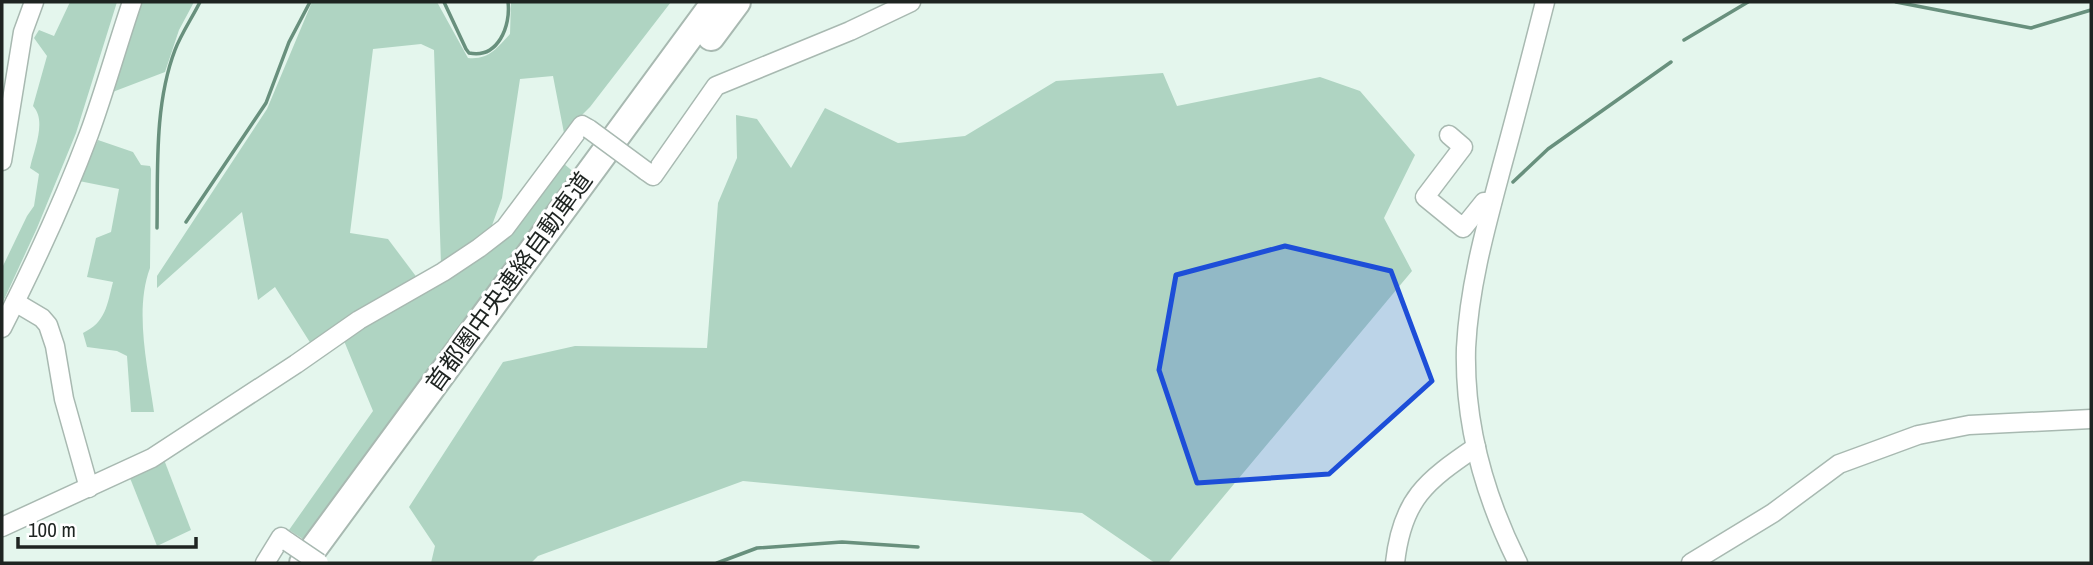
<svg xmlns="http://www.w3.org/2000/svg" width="2093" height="565" font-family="'Archivo Narrow','Noto Sans JP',sans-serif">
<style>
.green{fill:#afd4c2}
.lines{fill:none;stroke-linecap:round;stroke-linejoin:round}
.stream{stroke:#68907d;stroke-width:3.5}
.minor-casing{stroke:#a8b9b1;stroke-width:21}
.highway-casing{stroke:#a8b9b1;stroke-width:30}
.minor{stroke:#fff;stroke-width:18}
.highway{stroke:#fff;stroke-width:26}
.minor-bridge-casing{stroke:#a8b9b1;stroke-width:21;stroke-linecap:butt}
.minor-bridge{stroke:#fff;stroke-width:18}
.marked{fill:#1d4ed8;fill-opacity:0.2;stroke:#1d4ed8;stroke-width:5;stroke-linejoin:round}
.labels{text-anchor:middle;stroke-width:6;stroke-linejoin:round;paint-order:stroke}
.street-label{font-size:24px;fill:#1e2421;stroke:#fff}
</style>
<rect width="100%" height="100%" fill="#e4f6ed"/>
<g class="green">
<path d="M70 2H117L76 133 37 228 2 304V268L27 216 34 206 39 174 30 168C34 149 47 121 33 106L47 56 34 38 39 30 54 36Z"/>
<path d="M139 2H194L179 30 165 72 110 93Z"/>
<path d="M312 2H437L468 58C489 60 497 48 510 34L511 2H671L590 107 564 133 553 76 520 79 502 198 487 239 441 265 434 50 421 44 373 49 350 233 388 239 418 279 311 344 275 287 258 300 242 212 157 288V276L267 109Z"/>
<path d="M1163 73 1177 106 1320 77 1360 91 1415 155 1384 218 1412 271 1168 563H1155L1082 513 743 481 538 556 531 563H431L435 546 409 507 503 362 575 346 707 348 718 203 737 158 736 115 757 119 791 168 825 108 898 143 965 136 1056 81Z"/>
<path d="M98 140 133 152 141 165 150 166 151 169 150 268C134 311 148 368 154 412H131L127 356 117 351 87 347 83 333C106 322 107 305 113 282L87 277 96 238 111 232 119 189 79 181Z"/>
<path d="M563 163 576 174 303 539 289 530 373 411 342 336 480 256Z"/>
<path d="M163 457 191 530 157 546 128 473Z"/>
</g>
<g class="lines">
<g class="stream">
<path d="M444 2 466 49 469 53C498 59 511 26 508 2"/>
<path d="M1896 2 2031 28 2091 10"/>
<path d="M1684 40 1748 2"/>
<path d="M1513 182 1548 149 1671 62"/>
<path d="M186 222 266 103 289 42 310 2"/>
<path d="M157 228C158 171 154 105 175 50 181 34 192 18 200 2"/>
<path d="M717 563 757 548 842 542 918 547"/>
</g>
<defs>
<g id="minor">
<path d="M1449 135 1463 147 1425 197 1463 228 1484 202H1492"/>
<path d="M2 161 23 32 34 2"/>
<path d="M646 171 653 176 716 86 850 31 911 2"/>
<path d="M15 302 42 318 48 325 55 346 64 399 89 488"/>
<path d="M2 328C34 265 64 201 89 134 105 90 117 46 132 2"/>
<path d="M2 527 152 458 296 364 359 320 443 272 479 248 505 228 582 125 589 129"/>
<path d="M265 563 281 537 288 542"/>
<path d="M1395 563C1402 499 1426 481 1476 447"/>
<path d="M1518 563C1485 497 1464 423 1466 348 1469 286 1486 226 1502 166 1517 111 1531 57 1545 2"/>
<path d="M1691 563 1773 513 1839 464 1918 435 1969 425 2091 419"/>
</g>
<g id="highway">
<path d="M711 37 737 2"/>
<path d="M303 563 715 2"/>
</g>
</defs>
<use href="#minor" class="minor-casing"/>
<use href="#highway" class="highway-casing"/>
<use href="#minor" class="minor"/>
<use href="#highway" class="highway"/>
<defs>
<g id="minor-bridge">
<path d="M589 129 646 171"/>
<path d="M288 542 319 563"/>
</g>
</defs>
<use href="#minor-bridge" class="minor-bridge-casing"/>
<use href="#minor-bridge" class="minor-bridge"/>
</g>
<path class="marked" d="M1285 246 1391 271 1432 381 1329 474 1197 483 1159 370 1176 275Z"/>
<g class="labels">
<g class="street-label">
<text transform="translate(509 282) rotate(-54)" y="8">首都圏中央連絡自動車道</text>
</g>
</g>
<rect width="2093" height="565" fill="none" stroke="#1e2421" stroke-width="7"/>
<path d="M18 537v10h178v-10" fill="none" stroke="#1e2421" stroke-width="3.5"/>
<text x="28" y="537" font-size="21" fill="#1e2421" stroke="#ffffff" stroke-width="5" paint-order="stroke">100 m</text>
</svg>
